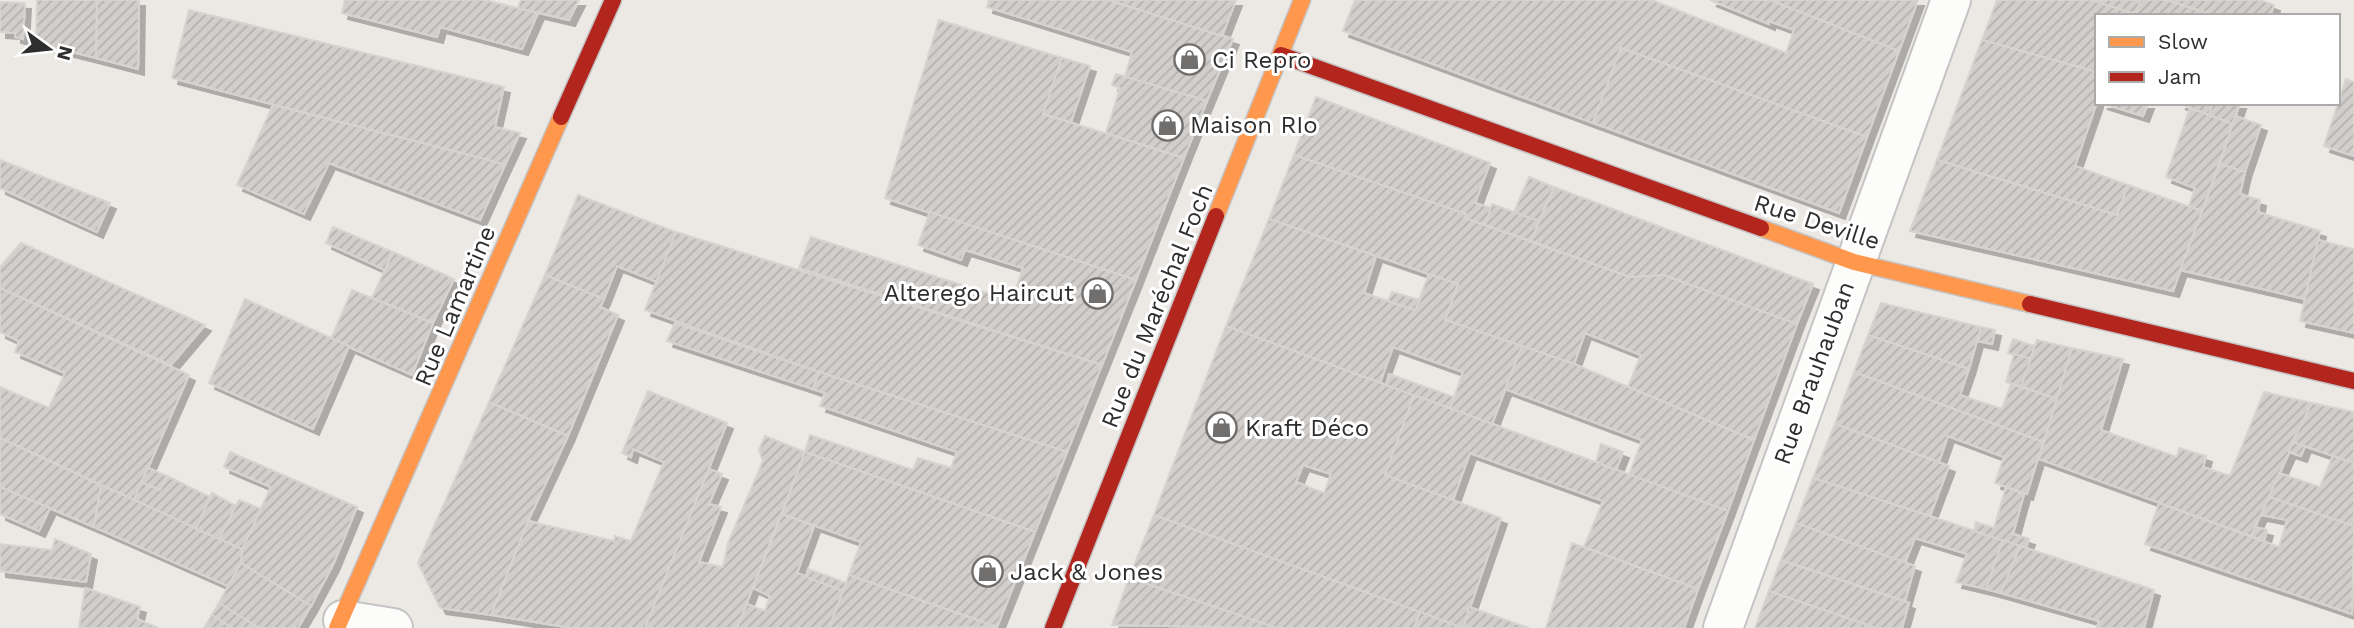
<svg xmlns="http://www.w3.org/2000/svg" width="2354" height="628" font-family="'Work Sans',sans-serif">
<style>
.building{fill:url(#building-hatch);stroke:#d7d4d0;stroke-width:2;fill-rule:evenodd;filter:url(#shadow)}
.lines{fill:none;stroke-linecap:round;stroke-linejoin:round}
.street-casing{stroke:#c5c4c5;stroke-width:42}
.slow-casing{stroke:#c5c4c5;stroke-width:19}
.jam-casing{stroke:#c5c4c5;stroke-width:19}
.street{stroke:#fcfcfb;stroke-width:38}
.slow{stroke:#ff974d;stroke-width:16}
.jam{stroke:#b3261e;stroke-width:16}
.labels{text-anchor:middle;stroke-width:6;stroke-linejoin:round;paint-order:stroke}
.poi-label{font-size:24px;fill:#2e2e2e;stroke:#fff;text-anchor:start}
.street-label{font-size:24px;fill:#2e2e2e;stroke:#fff}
</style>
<defs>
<pattern id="building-hatch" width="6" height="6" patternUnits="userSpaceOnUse" patternTransform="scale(1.75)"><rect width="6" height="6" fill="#d1cecb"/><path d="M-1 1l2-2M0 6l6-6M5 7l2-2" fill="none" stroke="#b4b1af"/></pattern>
<filter id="shadow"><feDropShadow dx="6" dy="6" stdDeviation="0" flood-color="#0004"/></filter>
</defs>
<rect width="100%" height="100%" fill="#ece8e4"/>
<g class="building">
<path d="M37 0H97L96 58 36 43Z"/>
<path d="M97 0H139L138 69 96 58Z"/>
<path d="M345 0H485L538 13 522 49 440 27 437 37 342 13Z"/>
<path d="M521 0H579L569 20 518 8Z"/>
<path d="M989 0H1108L1233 39 1207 101 1125 77 1132 52 987 7Z"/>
<path d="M1108 0H1236L1222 36Z"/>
<path d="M1355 0H1652L1786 53 1794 30 1769 21V24L1710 0H1770L1899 51 1867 137 1621 48 1593 123 1343 31Z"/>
<path d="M1770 0H1918L1899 51Z"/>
<path d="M1997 0H2091L2136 14 2140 0H2167L2217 16H2097V72L1982 40Z"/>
<path d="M2091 0H2140L2136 14Z"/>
<path d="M2167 0H2260L2274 5 2270 16H2217Z"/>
<path d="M0 2 25 3 23 39 15 37V33L0 32Z"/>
<path d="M189 10 504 87 495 127 520 133 505 165 172 78Z"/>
<path d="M939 20 1062 58 1043 114 1184 158 1136 280 885 198Z"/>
<path d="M1982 40 2097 72V102L2075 166 2128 185 2117 215 1937 160Z"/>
<path d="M1621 48 1867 137 1839 213 1593 123Z"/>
<path d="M1062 58 1090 66 1071 122 1043 114Z"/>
<path d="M1116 74 1207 101 1184 158 1106 133 1120 88 1112 85Z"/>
<path d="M2346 79 2354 82V156L2324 146Z"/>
<path d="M1316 97 1490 163 1475 203 1491 208 1485 225 1464 218 1466 214 1294 155Z"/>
<path d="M2101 103H2148L2143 116Z"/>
<path d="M2179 103H2213L2209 115Z"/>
<path d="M2213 103H2240L2233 124 2209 115Z"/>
<path d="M273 105 485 159 505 165 480 220 329 163 304 214 237 185Z"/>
<path d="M2190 108 2233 124 2202 211 2189 206 2195 188 2166 177Z"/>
<path d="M2235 116 2261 125 2245 172 2220 164Z"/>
<path d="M1294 155 1466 214 1464 218 1630 277 1664 275 1797 324 1754 440 1628 387 1641 355 1585 333 1574 364 1445 320 1458 284 1269 219Z"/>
<path d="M0 160 110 203 97 232 0 188Z"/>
<path d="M1937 160 2117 215 2128 185 2202 211 2173 291 1910 231Z"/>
<path d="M2220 164 2245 172 2240 194 2260 200 2258 212 2320 231 2305 299 2180 270Z"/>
<path d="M1529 177 1554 187 1539 221 1514 212Z"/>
<path d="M1554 187 1813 284 1797 324 1664 275 1630 277 1531 241Z"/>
<path d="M578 195 676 232 657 282 617 266 604 299 545 275Z"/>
<path d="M1492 204 1539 221 1531 241 1485 225Z"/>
<path d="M930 212 1136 280 1102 365 799 268 811 237 1012 301 1023 268 965 250 961 260 918 245Z"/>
<path d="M1269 219 1376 256 1364 293 1415 310 1429 274 1458 284 1445 320 1522 346 1492 424 1450 409 1463 372 1393 347 1380 383 1226 326Z"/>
<path d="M333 227 393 252 385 270 326 243Z"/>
<path d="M676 232 1102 365 1067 452 819 372 645 310Z"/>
<path d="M2318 240 2354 249V333L2300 321Z"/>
<path d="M21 243 205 325 171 365 0 288V267Z"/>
<path d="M393 252 454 279 433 323 372 298Z"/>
<path d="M545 275 604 299 600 307 618 315 568 436 489 402Z"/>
<path d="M0 288 189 375 134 500 0 438V387L49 408 65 373 15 352 19 341 0 332Z"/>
<path d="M352 290 433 323 412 375 331 339Z"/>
<path d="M1392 292 1420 300 1415 310 1388 301Z"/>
<path d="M245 299 349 346 313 429 209 383Z"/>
<path d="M1881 303 1981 327 1969 369 1868 335Z"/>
<path d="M675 323 819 372 813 389 667 341Z"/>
<path d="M1226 326 1414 395 1385 475 1501 518 1463 628 1154 515ZM1303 465 1331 474 1324 493 1296 482Z"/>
<path d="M1981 327 1995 330 1992 344 1978 341Z"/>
<path d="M1868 335 1969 369 1960 395 2002 409 2011 384 2057 399 2043 442 1854 372Z"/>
<path d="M2013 339 2035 346 2031 359 2008 353Z"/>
<path d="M2037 340 2072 348 2057 399 2021 386Z"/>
<path d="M1522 346 1574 364 1754 440 1728 511 1629 475 1642 440 1505 389Z"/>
<path d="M2072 348 2123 359 2101 430 2177 457 2179 448 2206 456 2203 467 2230 476 2264 392 2312 403 2251 536 2039 459Z"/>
<path d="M2014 354 2031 359 2021 386 2006 382Z"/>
<path d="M819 372 1067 452 1035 532 805 452 810 435 913 470 918 458 951 468 957 452 820 406 825 393 813 389Z"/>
<path d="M1854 372 2043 442 2027 494 1995 483 2004 457 1948 436 1939 462 1835 424Z"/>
<path d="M1389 374 1454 397 1450 409 1386 385Z"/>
<path d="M648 391 727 423 645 628H572L491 615 528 521 614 541 615 536 631 541 664 462 633 449 631 457 622 453Z"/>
<path d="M1414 395 1728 511 1698 589 1584 547 1603 501 1470 453 1453 500 1385 475Z"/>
<path d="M489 402 568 436 528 521 491 615 440 608 418 563Z"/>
<path d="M2312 403 2354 412V463L2292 442Z"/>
<path d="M1835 424 1949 466 1930 516 1813 478Z"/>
<path d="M765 436 805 452 737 628H645L709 469 722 474 709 504 721 507 699 562 723 567 728 543 763 461 759 450Z"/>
<path d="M0 438 101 485 94 527 0 487Z"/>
<path d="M2292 442 2305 446 2301 456 2289 452Z"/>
<path d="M1601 444 1623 452 1616 470 1596 462Z"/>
<path d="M230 452 357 507 333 565 311 606 241 563 242 549 271 487 224 467Z"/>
<path d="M805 452 1035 532 997 627 849 575 861 542 782 514Z"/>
<path d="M2333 456 2354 463V526L2269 497 2279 473 2320 487Z"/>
<path d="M148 468 167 476 160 490 141 482Z"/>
<path d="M167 476 210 497 196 529 134 500 141 482 160 490Z"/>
<path d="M1813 478 2003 540 1986 589 1956 582 1967 554 1915 538 1905 563 1796 523Z"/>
<path d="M101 485 242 549 241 563 228 586 94 527Z"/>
<path d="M0 487 50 508 39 531 0 514Z"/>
<path d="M2006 487 2024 494 2013 534 2029 539 2026 548 1974 531 1976 522 1994 528Z"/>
<path d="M212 493 236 506 219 539 196 529Z"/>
<path d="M2269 497 2354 526 2352 614 2145 544 2159 503 2279 547 2287 520 2261 515Z"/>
<path d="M239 500 261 509 242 549 219 539Z"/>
<path d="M782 514 814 526 797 573 843 591 829 628H737L747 604 765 611 770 596 753 588Z"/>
<path d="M1154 515 1420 612 1414 628H1277L1129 578Z"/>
<path d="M1796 523 1915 566 1905 601 1781 560Z"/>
<path d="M2255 527 2267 530 2264 541 2251 536Z"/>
<path d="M55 539 91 554 86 582 0 571V544L52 550Z"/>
<path d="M2003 540 2020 546 2001 593 1986 589Z"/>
<path d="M1572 543 1698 589 1684 628H1546Z"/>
<path d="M2020 546 2154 590 2144 628H2097L2099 621 2001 593Z"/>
<path d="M1781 560 1909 603 1902 628H1876L1769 591Z"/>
<path d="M241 563 311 606 298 628H259L219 603Z"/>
<path d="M808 569 825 575 822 583 806 577Z"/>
<path d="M825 575 846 583 843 591 822 583Z"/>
<path d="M849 575 997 627 829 628Z"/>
<path d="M1129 578 1277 628 1112 625Z"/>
<path d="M85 588 140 607 137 619 158 628H79Z"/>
<path d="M1769 591 1876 628H1755Z"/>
<path d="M219 603 259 628H232L212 615Z"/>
<path d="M1469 607 1529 628H1464Z"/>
<path d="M1420 612 1463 628H1464H1414Z"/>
<path d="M212 615 232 628H204Z"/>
</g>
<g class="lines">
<defs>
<g id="street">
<path d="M343 620 393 628"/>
<path d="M1723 628 1951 0"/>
</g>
<g id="slow">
<path d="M1216 216 1302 0"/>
<path d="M1761 228 1854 262 2030 304"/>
<path d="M337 628 561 117"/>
</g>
<g id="jam">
<path d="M1281 55 1761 228"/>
<path d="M561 117 613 0"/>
<path d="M2030 304 2354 381"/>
<path d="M1053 628 1216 216"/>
</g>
</defs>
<use href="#street" class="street-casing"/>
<use href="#slow" class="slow-casing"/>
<use href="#jam" class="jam-casing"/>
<use href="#street" class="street"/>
<use href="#slow" class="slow"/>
<use href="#jam" class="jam"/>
</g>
<defs>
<symbol id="shop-ring" viewBox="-11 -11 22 22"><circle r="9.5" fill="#fff" stroke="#706f6e" stroke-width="1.5"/><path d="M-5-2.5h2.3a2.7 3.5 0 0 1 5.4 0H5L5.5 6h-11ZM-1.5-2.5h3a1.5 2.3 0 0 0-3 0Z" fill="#706f6e"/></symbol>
</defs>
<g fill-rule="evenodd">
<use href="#shop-ring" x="1172" y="42" width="35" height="35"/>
<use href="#shop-ring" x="1150" y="108" width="35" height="35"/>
<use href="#shop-ring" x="1080" y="276" width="35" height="35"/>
<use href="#shop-ring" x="1204" y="410" width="35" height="35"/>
<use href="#shop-ring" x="970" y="554" width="35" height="35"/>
</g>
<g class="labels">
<g class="poi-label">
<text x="1212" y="68">Ci Repro</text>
<text x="1190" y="133">Maison RIo</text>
<text x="1074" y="301" text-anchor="end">Alterego Haircut</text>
<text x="1245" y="436">Kraft Déco</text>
<text x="1010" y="580">Jack &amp; Jones</text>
</g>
<g class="street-label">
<text transform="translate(1817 222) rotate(18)" y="8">Rue Deville</text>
<text transform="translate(455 306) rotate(-67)" y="8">Rue Lamartine</text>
<text transform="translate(1157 306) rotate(-68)" y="8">Rue du Maréchal Foch</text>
<text transform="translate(1814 373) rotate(-70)" y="8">Rue Brauhauban</text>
</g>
</g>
<rect x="2095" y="14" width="245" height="91" fill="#ffffff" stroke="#ababab" stroke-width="2"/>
<rect x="2109" y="37" width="35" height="10" fill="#ff974d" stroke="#ababab" stroke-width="2"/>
<text x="2158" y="49" font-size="21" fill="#2e2e2e">Slow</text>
<rect x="2109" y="72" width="35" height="10" fill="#b3261e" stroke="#ababab" stroke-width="2"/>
<text x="2158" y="84" font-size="21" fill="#2e2e2e">Jam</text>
<g transform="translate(49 49) rotate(105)" stroke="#ffffff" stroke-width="5" paint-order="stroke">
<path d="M0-5L12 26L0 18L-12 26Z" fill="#2e2e2e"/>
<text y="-10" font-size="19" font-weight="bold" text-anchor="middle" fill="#2e2e2e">N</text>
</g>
</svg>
